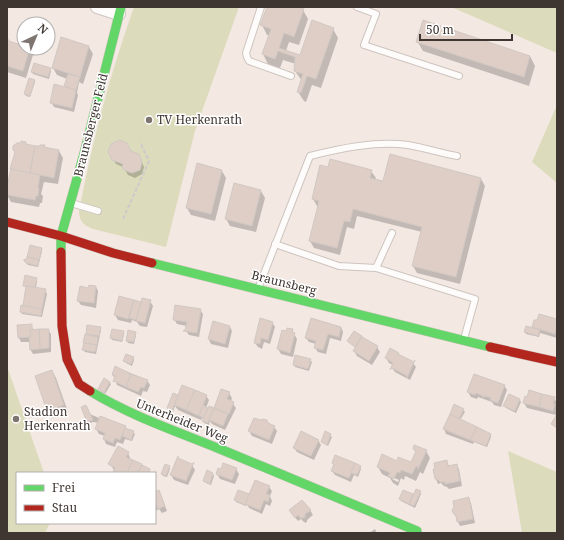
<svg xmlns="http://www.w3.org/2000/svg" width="564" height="540" font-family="'Noto Serif',serif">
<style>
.green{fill:#dcdcbc}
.shadow{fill:#0003;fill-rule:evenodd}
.building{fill:#decec6;stroke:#d1c8c4}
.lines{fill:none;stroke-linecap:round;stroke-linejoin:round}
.lane-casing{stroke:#cdc4bf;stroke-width:8}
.street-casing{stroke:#cdc4bf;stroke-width:14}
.fast-casing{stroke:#cdc4bf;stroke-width:10}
.jam-casing{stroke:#cdc4bf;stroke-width:10}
.path{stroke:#cfcac9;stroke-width:2;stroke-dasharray:4 2;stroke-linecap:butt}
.lane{stroke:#fdfcfb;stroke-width:6}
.street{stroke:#fdfcfb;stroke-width:12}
.fast{stroke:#63d668;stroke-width:9}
.jam{stroke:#b3261e;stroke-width:9}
.poi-dot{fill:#7e7470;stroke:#fff;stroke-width:1.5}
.labels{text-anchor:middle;stroke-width:3;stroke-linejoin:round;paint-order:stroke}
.poi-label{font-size:12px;fill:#3f3632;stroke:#fff;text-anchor:start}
.street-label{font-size:12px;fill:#3f3632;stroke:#fff}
</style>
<rect width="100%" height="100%" fill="#f4e8e2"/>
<g class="green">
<path d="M134 7H239L195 131 166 247 93 229C83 225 80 222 79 212 92 142 110 74 134 7Z"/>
<path d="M451 7H557V53Z"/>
<path d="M557 105V183L532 162Z"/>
<path d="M7 366 44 473H17V523H50L45 533H7Z"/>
<path d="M508 451 557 472V533H522Z"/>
</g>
<g class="shadow">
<path d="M268 7H295L303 10 308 19 299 45 289 42 286 51 300 56 333 29 338 38 321 88 312 85 306 102 304 101 298 92 302 81 295 71 296 64 283 60 280 68 268 64 263 54 269 35H267L262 25Z"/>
<path d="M7 39 9 42 24 47V48H29L33 55 26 78 7 72Z"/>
<path d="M62 39 89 47 93 54 83 84 79 82 77 93 78 95 74 112 54 107 51 102 67 88 65 86 67 79 57 75 53 68Z"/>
<path d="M417 41 530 56 535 66 529 86 423 51Z"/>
<path d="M50 69 51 71 49 79 33 74 32 72Z"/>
<path d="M34 80 35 82 30 97 26 96 25 94Z"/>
<path d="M25 143 27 145 34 147 44 146 45 148 59 151 63 158 58 184 44 182 41 194 43 196 42 203H40L39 207 11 202 7 195Z"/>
<path d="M130 152 141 160 144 167 142 174 135 178 128 175 123 167 116 164 113 159Z"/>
<path d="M329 168 371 171 376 178 375 180 384 182 481 179 485 186 460 284 417 273 413 266 422 232 357 216 354 229 347 227 340 255 314 248 310 241 319 206H317L313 199Z"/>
<path d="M222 171 226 178 215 221 191 215 187 208Z"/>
<path d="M261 191 265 198 256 232 230 226 226 219Z"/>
<path d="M41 249 42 251 38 267 28 265 26 263 25 261H27Z"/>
<path d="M36 279 37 281 36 288 45 290 47 294 42 317 22 314 21 312 22 307H25L27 288 24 286Z"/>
<path d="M96 287 98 291 96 308 81 305 78 301 89 289Z"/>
<path d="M133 301 141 305 150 301 153 306 147 327 140 326 137 322 132 320 131 323 118 320 115 315Z"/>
<path d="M200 310 203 314 199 337 189 335 186 331 187 326 177 324 174 319Z"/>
<path d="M557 320V338L540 333 539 337 526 334 525 332 532 329 535 321Z"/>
<path d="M213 322 230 327 232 331 228 348 211 344 209 340Z"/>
<path d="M272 322 275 327 270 344 264 342 262 349 258 347 255 343Z"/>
<path d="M31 325 34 331 48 330 51 334V352L33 354 30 349V342H21L19 338Z"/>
<path d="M88 326 100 328 101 330 96 354 85 352 83 350Z"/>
<path d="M341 327 343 332 341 341 330 338 326 354 318 352 315 348 316 344 309 342 306 338Z"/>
<path d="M292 330 297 339 293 357 281 354 278 349 286 332Z"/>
<path d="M123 332 124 334 122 342 112 340 111 338Z"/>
<path d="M135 333 136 335 134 344 128 343 127 341Z"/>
<path d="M361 337 377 347 380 352 372 365 357 356 354 351 356 348 348 341Z"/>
<path d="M398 353 400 356 413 363 416 367 410 380 395 372 392 368 393 365 389 363 386 358Z"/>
<path d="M133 358 134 360 132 366 126 363 124 361Z"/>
<path d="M310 360 312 362 309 371 295 367 294 365Z"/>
<path d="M116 367 147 380 150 385 147 392 143 391 141 396 117 385 113 375Z"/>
<path d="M52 371 56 378 68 412 52 418 48 411Z"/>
<path d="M109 382 111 384 105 394 100 391Z"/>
<path d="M504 385 507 390 501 407 494 405 492 402 478 397 477 399 471 397 468 392Z"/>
<path d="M222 390 229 393 232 398 231 401 236 408 225 430 212 424 210 421 209 425 204 423 203 421 204 419 202 418 201 420 178 410 175 406 173 412 168 408 177 396H206L209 400 206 408 214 409Z"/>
<path d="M509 396 520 400 521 402 516 413 506 408 505 406Z"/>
<path d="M554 398 557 403 556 415 527 408 524 403Z"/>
<path d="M454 406 463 410 465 412 460 420 490 435 491 437 487 447 474 442 473 444 446 434 444 429Z"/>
<path d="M90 414 99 418 100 420 125 427 127 429 133 432 135 434 132 441 125 439 123 444 117 442 115 447 106 444 104 439 105 436 99 434 96 429 98 423 94 422 89 423 88 422Z"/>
<path d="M274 427 277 431 272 444 252 436 249 431Z"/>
<path d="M326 433 332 437 328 446 322 442Z"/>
<path d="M318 440 321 445 314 460 297 452 294 448Z"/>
<path d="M414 449 426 451 430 458 423 474 420 472 416 481 405 476 404 480 401 478 398 486 393 483 390 478 382 474 378 467 383 455 397 462 411 464 416 453ZM392 477 399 480 398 482 392 479Z"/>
<path d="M128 453 130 458V459L150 470V473H116L110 464Z"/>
<path d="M446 461 449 466 456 465 459 469 462 486 449 489 447 487 444 486 441 483 438 484 436 479 434 470 436 469Z"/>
<path d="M333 463 360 467 361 469 358 477 354 475 351 482 335 475 332 471 334 466Z"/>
<path d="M192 465 195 470 188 485 174 480 171 475Z"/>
<path d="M169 467 170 469 167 477 163 476 162 474Z"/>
<path d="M236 469 239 474 235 484 220 479 217 474 221 470Z"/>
<path d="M213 474 214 476 211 485 206 483 204 481Z"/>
<path d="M269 487 272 491 270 496 272 501 270 506 266 504 262 514 249 508 247 504 246 506 236 502 235 500 239 491 250 496Z"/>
<path d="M404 491 414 496 420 492 421 494 415 508 401 501 400 499Z"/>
<path d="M155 493 161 496 167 511 162 513 159 509 155 511Z"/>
<path d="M468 498 471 503 475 523 460 526 454 513Z"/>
<path d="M310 510 313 515 308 519 306 523 304 522 301 519 298 521 292 514Z"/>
<path d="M375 529 377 533H369Z"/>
</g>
<g class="building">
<path d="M267 7H298L304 9 294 37 284 33 279 48 300 55 312 20 334 28 316 79 307 76 301 93 297 92 303 74 294 71 295 57 278 51 275 59 262 54 271 29 260 25Z"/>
<path d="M423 20 530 56 524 77 416 42Z"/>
<path d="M61 37 89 46 80 77 52 68Z"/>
<path d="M7 38 9 41 24 46V48H30L23 71 7 66Z"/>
<path d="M34 63 51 68 48 77 31 72Z"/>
<path d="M68 74 80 77 76 90 64 86Z"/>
<path d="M29 78 35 80 30 96 24 94Z"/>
<path d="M54 84 76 90 72 108 50 103Z"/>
<path d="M119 140 127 143 131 151 139 154 142 162 140 170 132 173 124 170 122 167 123 164 112 160 108 152 111 144Z"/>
<path d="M21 141 26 142V144L35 146 30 173 10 169 15 152 13 150V146L17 143H21Z"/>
<path d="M40 145H45L44 147 59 150 54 178 30 173 35 146H40Z"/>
<path d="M390 154 481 178 456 277 412 266 422 227 353 209 350 222 344 221 337 248 309 241 319 201 312 199 320 165 328 167 330 159 372 170 370 178 383 181Z"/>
<path d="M197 163 222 170 211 214 186 208Z"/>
<path d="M11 169 40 175 38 188H39L38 196H36L35 200 7 195V186Z"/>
<path d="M234 183 261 190 252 226 225 219Z"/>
<path d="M30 245 42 248 39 260 27 257Z"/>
<path d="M27 257 39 260 38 266 26 263V262L24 261V259L26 260Z"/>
<path d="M25 275 37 278 35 287 23 286Z"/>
<path d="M89 285 96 286 94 303 77 301 80 286 88 288Z"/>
<path d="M26 286 46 289 42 309 23 306Z"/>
<path d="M119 296 134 300 128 319 114 315Z"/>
<path d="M142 298 151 300 145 323 136 321Z"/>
<path d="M134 300 141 302 136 320 129 318Z"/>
<path d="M21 305 42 309 41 316 20 312Z"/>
<path d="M175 305 201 309 197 333 183 331 185 330 187 322 173 320Z"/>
<path d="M539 314 557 319V327L555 334 532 327 534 320H537Z"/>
<path d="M260 318 273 322 268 340 261 338 260 344 254 343Z"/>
<path d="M311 318 341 327 339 337 328 334 323 350 314 348 316 341 305 338Z"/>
<path d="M213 321 230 326 225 344 208 339Z"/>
<path d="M32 324V330H30L31 337 18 338 17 325Z"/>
<path d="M87 325 101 327 99 336 86 334Z"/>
<path d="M526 326 540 330 538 336 524 332Z"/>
<path d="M287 328 293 329 292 332 295 333 290 353 277 349 282 330 286 331Z"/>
<path d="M39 329H49V348L40 349Z"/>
<path d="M39 329 40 349 30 350 29 337H31L30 330Z"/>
<path d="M112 329 124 331 122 341 110 338Z"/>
<path d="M128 330 136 332 134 342 126 341Z"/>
<path d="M354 331 362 336 355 347 347 341Z"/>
<path d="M85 334 98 337 97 345 83 343Z"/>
<path d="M362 337 378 346 369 361 353 351Z"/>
<path d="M84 343 97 345 95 352 82 350Z"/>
<path d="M390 348 399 353 398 354 414 362 415 360 407 378V376L392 368 390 370 393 363 385 358Z"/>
<path d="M126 354 134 357 131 364 123 361Z"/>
<path d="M295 355 311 359 308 369 293 365Z"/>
<path d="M115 366 131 374 126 387 114 381 113 382 115 376 112 375Z"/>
<path d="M52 370 64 405 47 411 35 376Z"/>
<path d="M131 374 148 380 144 388 141 387 138 392 126 387Z"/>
<path d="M474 374 505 385 498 403 490 400 491 398 484 396 483 398V396L476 393 475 395 467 392Z"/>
<path d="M104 378 110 382 104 393 98 389Z"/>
<path d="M182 385 195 390 186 410 174 405Z"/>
<path d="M221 389 230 392 227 399 234 402 229 414 214 408Z"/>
<path d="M195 390 207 395 199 416 186 410Z"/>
<path d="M529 390 542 394 539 407 523 403 525 396 527 397Z"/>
<path d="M173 393 178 395 172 411 167 408Z"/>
<path d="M509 394 520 399 515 411 503 406Z"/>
<path d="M542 394 555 397 553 404H555L553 411 539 407Z"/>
<path d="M454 404 464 409 459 419 450 414Z"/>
<path d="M86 405 93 420 87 422 81 407Z"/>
<path d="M203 405 208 408 204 418 199 416Z"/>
<path d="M209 406 214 408 208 423 202 421Z"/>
<path d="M214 408 228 414 223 426 209 420Z"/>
<path d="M450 414 477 427 470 440 443 429Z"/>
<path d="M557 414V428L551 424Z"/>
<path d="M100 416 126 426 120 440 115 438 113 443 103 439 105 433 95 429Z"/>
<path d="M254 418 261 420 263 419 267 420 268 423 275 426 269 440 248 431Z"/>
<path d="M477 427 491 434 486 446 470 440Z"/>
<path d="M125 428 134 431 131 440 122 436Z"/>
<path d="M301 431 319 440 311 456 293 448Z"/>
<path d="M325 431 331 434 327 445 321 442Z"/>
<path d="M414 445 427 450 418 469V467L416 466 412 474 401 470 400 473 397 472 394 479 388 476 390 473 377 467 382 454 397 461 398 457 411 462 416 451 413 449Z"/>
<path d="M118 446 129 452 126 457 133 460 127 473H118L113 471 115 468 108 464Z"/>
<path d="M335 455 355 463 349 478 331 471 334 464 332 463Z"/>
<path d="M178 456V458L192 464 194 462 186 481 170 475Z"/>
<path d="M133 460 142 464 138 473H127Z"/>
<path d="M447 460 448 466 457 464 460 481 445 484V482H440L437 479H435L433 469H435L434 463Z"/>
<path d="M223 463 237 468 232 480 216 474 218 468 221 469Z"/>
<path d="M355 463 361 466 357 475 351 473Z"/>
<path d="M165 464 170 466 166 476 161 474Z"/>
<path d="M142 465 150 469 149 473H138Z"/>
<path d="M207 470 213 473 210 484 203 481Z"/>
<path d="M255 480 270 486 266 494 270 495 268 502 264 500 260 510 245 504Z"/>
<path d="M416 489 421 491 414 506 409 504Z"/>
<path d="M159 490 165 506 158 509 156 504 155 505V492Z"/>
<path d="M238 490 249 494 245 505 234 500Z"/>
<path d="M403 490 413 494 409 504 399 499Z"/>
<path d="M469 497 473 519 457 522 456 515 453 513 452 510 454 507 453 501Z"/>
<path d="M302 500 311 510 305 514V517L303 518H300L298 515 295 518 289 510Z"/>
</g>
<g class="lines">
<defs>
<g id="lane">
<path d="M261 7 246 53 247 57 249 61 291 76"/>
<path d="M357 7 376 14 364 45 459 76"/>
<path d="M71 203 98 211"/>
<path d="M275 244 339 266 376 268 392 233"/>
<path d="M376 268 475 299 464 339"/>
<path d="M258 289 310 156C342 148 375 141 408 145 425 148 441 153 457 156"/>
</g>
<path id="street" d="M97 7 119 14"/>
<g id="fast">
<path d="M61 252V236L85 150 121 7"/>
<path d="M152 263 490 347"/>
<path d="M90 391C131 416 176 431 220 449 286 476 352 504 417 531V533"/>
</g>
<g id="jam">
<path d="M7 222 61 236 113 253 152 263"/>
<path d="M61 252 62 326 67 359 79 384 90 391"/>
<path d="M490 347 557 362"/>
</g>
</defs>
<use href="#lane" class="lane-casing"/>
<use href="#street" class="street-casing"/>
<use href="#fast" class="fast-casing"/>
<use href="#jam" class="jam-casing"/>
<path class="path" d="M123 219 149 161 140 142"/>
<use href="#lane" class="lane"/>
<use href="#street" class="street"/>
<use href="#fast" class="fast"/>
<use href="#jam" class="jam"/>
</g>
<g class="poi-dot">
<circle cx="149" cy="120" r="4"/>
<circle cx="16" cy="419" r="4"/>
</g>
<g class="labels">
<g class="poi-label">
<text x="157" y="124">TV Herkenrath</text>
<text x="24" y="416">Stadion<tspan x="24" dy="14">Herkenrath</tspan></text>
</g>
<g class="street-label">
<text transform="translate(91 125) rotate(-76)" y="4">Braunsberger Feld</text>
<text transform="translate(284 283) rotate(14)" y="4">Braunsberg</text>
<text transform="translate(182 421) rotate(22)" y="4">Unterheider Weg</text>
</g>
</g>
<rect width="564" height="540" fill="none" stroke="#3f3632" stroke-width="16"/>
<rect x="16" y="472" width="140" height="52" fill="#ffffff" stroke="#b2afad"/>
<rect x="24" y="485" width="20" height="6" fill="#63d668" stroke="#b2afad"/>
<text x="52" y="492" font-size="12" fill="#3f3632">Frei</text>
<rect x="24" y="505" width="20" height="6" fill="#b3261e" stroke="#b2afad"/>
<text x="52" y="512" font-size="12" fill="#3f3632">Stau</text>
<g transform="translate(36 36) rotate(44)"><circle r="19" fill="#ffffff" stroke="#b2afad"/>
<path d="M0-3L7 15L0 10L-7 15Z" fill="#7e7470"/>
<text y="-6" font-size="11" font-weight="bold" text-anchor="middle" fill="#3f3632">N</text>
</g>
<path d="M420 34v6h92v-6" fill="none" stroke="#3f3632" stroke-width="2"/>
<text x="426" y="34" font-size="12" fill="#3f3632" stroke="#ffffff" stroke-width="3" paint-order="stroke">50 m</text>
</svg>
